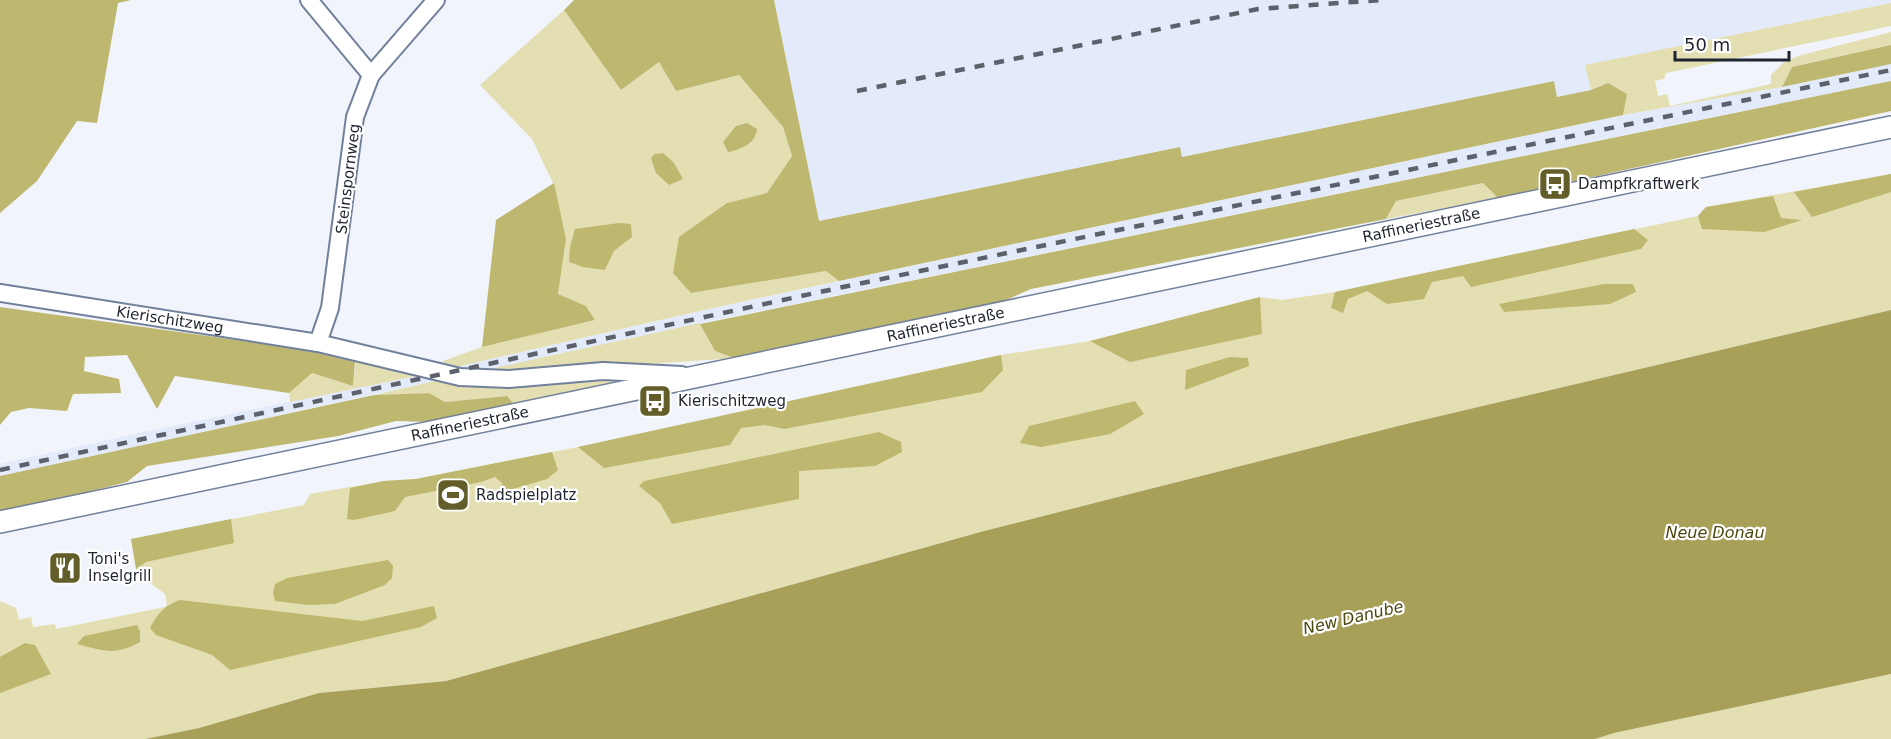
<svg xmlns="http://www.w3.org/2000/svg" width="1891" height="739" font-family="'DejaVu Sans',sans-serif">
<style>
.built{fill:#e3ebfa}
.green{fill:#e3dfb2;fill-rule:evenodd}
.forest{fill:#beb76f}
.water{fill:#a8a059}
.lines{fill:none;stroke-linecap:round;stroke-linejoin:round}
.minor-casing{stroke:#72819b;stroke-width:20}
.major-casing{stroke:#72819b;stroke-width:24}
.minor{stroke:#fff;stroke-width:16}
.major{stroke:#fff;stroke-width:21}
.rail{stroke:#5c616b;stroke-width:4.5;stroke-dasharray:10 10;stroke-linecap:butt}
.labels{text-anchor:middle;stroke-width:4.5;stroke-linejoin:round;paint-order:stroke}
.street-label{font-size:15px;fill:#1f2530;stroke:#fff}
.poi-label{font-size:15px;fill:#1f2530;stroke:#fff;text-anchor:start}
.water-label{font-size:16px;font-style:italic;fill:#4e4810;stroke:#fff}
</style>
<rect width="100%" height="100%" fill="#f1f4fa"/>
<g class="built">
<path d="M774 0H1891V3L1586 65 1591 90 1557 97 1554 81 1182 157 1179 147 818 221Z"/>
<path d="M1891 64V81L700 323 0 476V464L144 432 442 370 704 310 1623 115 1782 87Z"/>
</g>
<g class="green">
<path d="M1891 3V26L1666 73 1664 79 1655 81 1658 96 1667 94 1670 106 1771 84V75L1783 63 1798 56 1891 32V45L1792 67 1782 87 1623 115 1627 94 1608 83 1591 90 1585 65Z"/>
<path d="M564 10 621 90 659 62 676 91 739 75 783 127 792 156 767 193 727 203 691 293 826 271 839 281 704 310 447 369 443 361 482 347 595 320 586 306 558 294 566 239 553 183 532 139 480 85ZM631 224 632 237 614 251 605 270 570 247Z"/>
<path d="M1891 174V310L1406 424 984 531 446 681 319 693 199 728 145 739H0V601L16 608 19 620 31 617 33 627 55 624 56 629 165 607 167 605 165 594 137 573 131 539 304 505 310 494 384 481 416 479 578 447 1001 355 1090 341 1260 297 1282 300 1335 292 1698 216 1706 207Z"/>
<path d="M1483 183 1498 198 1386 219 1396 201Z"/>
<path d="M700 323 715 351 734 358 579 369 467 374Z"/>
<path d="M356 360 421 375 290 402 289 393 312 373 353 386Z"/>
<path d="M605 374 611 379 610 384 515 406 506 396 445 402 429 393 374 395 443 379Z"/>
<path d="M1891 674V739H1595L1614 733Z"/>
</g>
<g class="forest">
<path d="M0 0H131L118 3 97 123 77 121 37 181 0 213Z"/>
<path d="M574 0H774L819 221 1180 147 1182 157 1554 81 1557 97 1591 90 1608 83 1627 94 1623 115 839 281 826 271 691 293 673 273 679 237 727 203 767 193 792 156 783 127 739 75 676 91 659 62 621 90 564 10Z"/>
<path d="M1891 45V64L1782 87 1792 67Z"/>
<path d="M1891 81V111L1498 198 1483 183 1396 201 1386 219 1031 289 992 306 734 358 715 351 700 324Z"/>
<path d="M747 123 757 129C755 144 742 149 728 152L723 142 736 126Z"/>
<path d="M663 153 674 163 683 179 669 185 656 173 651 158 655 154Z"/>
<path d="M1891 174V192L1812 217 1794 192Z"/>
<path d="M554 183 566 239 558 294 586 306 595 320 482 347 496 220Z"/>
<path d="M1773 196 1781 218 1802 220 1764 232 1702 229 1698 216 1706 207Z"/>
<path d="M619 223 631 224 632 237 614 251 605 270 583 267 569 262 570 247 575 229Z"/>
<path d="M1634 229 1648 240 1641 249 1471 287 1463 276 1432 282 1424 299 1387 304 1367 291 1348 299 1343 313 1331 308 1335 292Z"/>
<path d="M1604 284H1633L1636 292 1610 304 1504 312 1499 304Z"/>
<path d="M1260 297 1262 334 1130 362 1090 341Z"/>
<path d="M0 307 301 349 355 362 353 386 312 373 289 393 175 376 157 409 127 355 85 357 84 371 119 379 121 393 73 394 67 411 29 408 11 412 0 425Z"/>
<path d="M1001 355 1003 370 982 392 784 429 765 425 741 428 730 445 604 468 578 447Z"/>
<path d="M1230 357 1248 358 1249 366 1185 390 1186 370Z"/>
<path d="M429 393 445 402 507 396 515 406 429 422 396 421 338 436 147 466 127 482 0 514V476L374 395Z"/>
<path d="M1135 401 1144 414 1110 434 1041 447 1020 443 1029 426Z"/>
<path d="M879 432 901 442 902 452 875 466 799 471V499L672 524 660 503 639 486 644 481Z"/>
<path d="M552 452 558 470 547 479 500 493 502 483 495 477 481 482 405 497 395 511 354 520 347 519 350 488 384 481 416 479Z"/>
<path d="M231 519 234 543 146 562 136 569 131 539Z"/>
<path d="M388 560 393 566 392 578 385 585 335 604 308 605 275 601 273 593 275 584 287 578Z"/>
<path d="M180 600 362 621 434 606 437 618 421 627 230 670 212 655 156 635 150 628C157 614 165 605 180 600Z"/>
<path d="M137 625 140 631V642C114 656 104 651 77 644L84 636Z"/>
<path d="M25 643 35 645 51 674 0 693V657Z"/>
</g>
<path class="water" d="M1891 310V674L1614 733 1595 739H145L199 728 319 693 446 681 984 531 1406 424Z"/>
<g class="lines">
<defs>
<g id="minor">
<path d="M309 0 371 75 355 117 330 308 318 343"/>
<path d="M371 75 436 0"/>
<path id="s1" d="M0 293 318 343 460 377 509 379 603 371 682 375"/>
</g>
<g id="major">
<path id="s2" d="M0 522 1891 127"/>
</g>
</defs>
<use href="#minor" class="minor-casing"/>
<use href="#major" class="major-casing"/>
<use href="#minor" class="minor"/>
<use href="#major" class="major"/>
<g class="rail">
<path d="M857 91 1258 9 1381 0"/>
<path d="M0 470 843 287 1891 70"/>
</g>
</g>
<defs>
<symbol id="bus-square" viewBox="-11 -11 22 22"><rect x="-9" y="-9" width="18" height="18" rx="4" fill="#625d29" stroke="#fff"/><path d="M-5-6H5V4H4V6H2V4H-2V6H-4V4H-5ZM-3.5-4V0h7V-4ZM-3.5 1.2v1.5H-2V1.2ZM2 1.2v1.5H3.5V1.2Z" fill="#fff"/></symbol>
<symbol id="stadium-square" viewBox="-11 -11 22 22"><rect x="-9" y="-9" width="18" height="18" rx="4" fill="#625d29" stroke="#fff"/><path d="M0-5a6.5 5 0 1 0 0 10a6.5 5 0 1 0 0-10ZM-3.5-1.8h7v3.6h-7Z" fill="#fff"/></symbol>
<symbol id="restaurant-square" viewBox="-11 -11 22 22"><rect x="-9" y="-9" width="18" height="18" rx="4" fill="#625d29" stroke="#fff"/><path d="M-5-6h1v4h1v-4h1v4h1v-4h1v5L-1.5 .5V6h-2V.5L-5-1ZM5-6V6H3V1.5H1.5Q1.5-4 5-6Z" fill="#fff"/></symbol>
</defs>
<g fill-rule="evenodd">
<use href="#bus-square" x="1536" y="165" width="38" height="38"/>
<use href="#bus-square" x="636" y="382" width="38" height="38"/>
<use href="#stadium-square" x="434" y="476" width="38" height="38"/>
<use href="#restaurant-square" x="46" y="549" width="38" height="38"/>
</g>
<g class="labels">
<g class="street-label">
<text transform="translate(348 179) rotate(-83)" y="5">Steinspornweg</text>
<text dy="5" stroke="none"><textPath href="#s2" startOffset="1452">Raffineriestraße</textPath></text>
<text dy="5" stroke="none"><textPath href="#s1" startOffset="172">Kierischitzweg</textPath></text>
<text dy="5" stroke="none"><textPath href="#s2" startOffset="966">Raffineriestraße</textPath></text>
<text dy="5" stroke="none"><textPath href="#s2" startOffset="480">Raffineriestraße</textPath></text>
</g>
<g class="poi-label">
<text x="1578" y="189">Dampfkraftwerk</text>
<text x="678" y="406">Kierischitzweg</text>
<text x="476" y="500">Radspielplatz</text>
<text x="88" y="564">Toni's<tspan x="88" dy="17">Inselgrill</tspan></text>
</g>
<g class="water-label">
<text x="1715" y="538">Neue Donau</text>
<text transform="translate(1353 617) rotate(-13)" y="6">New Danube</text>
</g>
</g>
<path d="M1675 51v9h114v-9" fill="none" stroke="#1f2530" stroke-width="3"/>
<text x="1684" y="51" font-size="18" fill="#1f2530" stroke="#ffffff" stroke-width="4.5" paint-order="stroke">50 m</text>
</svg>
